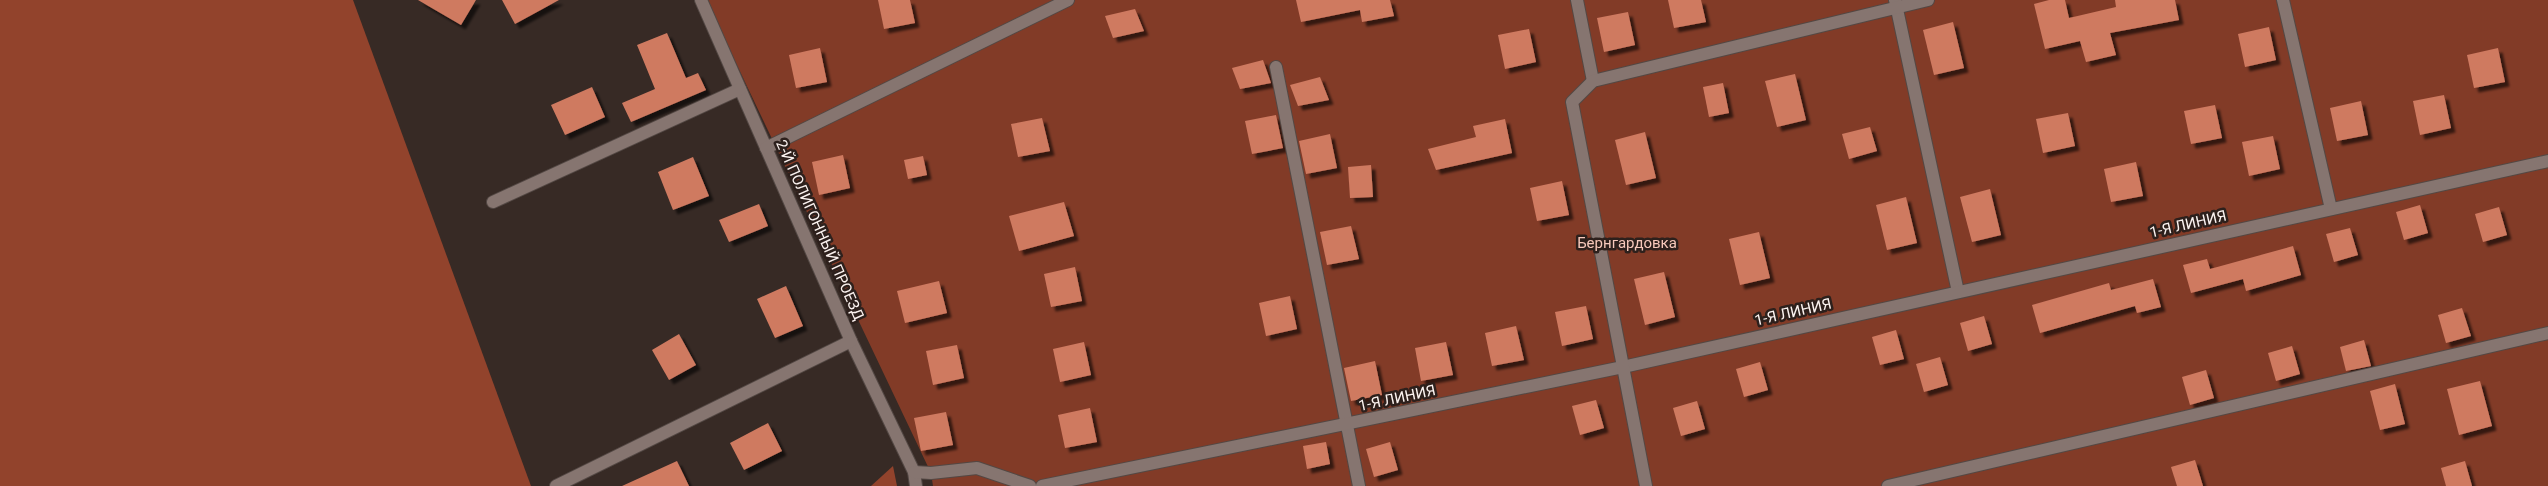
<svg xmlns="http://www.w3.org/2000/svg" width="2548" height="486" font-family="Roboto,sans-serif">
<style>
.green{fill:#823b27}
.forest{fill:#92432c}
.building{fill:#cf7a61;filter:url(#shadow)}
.lines{fill:none;stroke-linecap:round;stroke-linejoin:round}
.minor-casing{stroke:#534844;stroke-width:14}
.minor{stroke:#867570;stroke-width:12}
.labels{text-anchor:middle;stroke-width:5;stroke-linejoin:round;paint-order:stroke}
.street-label{font-size:15px;fill:#fcf3f0;stroke:#2d201c}
.park-label{font-size:15px;fill:#f8c9bb;stroke:#2d201c}
</style>
<defs>
<filter id="shadow"><feDropShadow dx="4.5" dy="4.5" stdDeviation="1" flood-color="#0009"/></filter>
</defs>
<rect width="100%" height="100%" fill="#372a25"/>
<path class="green" d="M706 0H2548V486H933L931 473Z"/>
<g class="forest">
<path d="M0 0H353L531 486H0Z"/>
<path d="M893 466 897 486H871Z"/>
</g>
<g class="building">
<path d="M418 0H476L461 25Z"/>
<path d="M502 0H559L515 24Z"/>
<path d="M878 0H910L915 23 884 29Z"/>
<path d="M1296 0H1390L1394 16 1362 22 1360 10 1301 22Z"/>
<path d="M1668 0H1701L1706 22 1674 28Z"/>
<path d="M2049 0H2065L2069 18 2116 7 2115 0H2175L2179 20 2110 33 2116 55 2086 62 2080 41 2045 49 2034 4Z"/>
<path d="M1135 9 1144 31 1113 38 1105 16Z"/>
<path d="M1628 12 1635 45 1604 52 1597 18Z"/>
<path d="M1953 22 1964 68 1934 75 1923 30Z"/>
<path d="M2269 27 2276 60 2245 67 2238 34Z"/>
<path d="M1529 29 1536 62 1505 69 1498 35Z"/>
<path d="M667 33 686 78 698 73 706 90 631 122 622 103 655 89 637 45Z"/>
<path d="M820 48 827 82 796 88 789 55Z"/>
<path d="M2498 48 2505 82 2474 88 2467 55Z"/>
<path d="M1263 60 1271 83 1240 89 1232 68Z"/>
<path d="M1795 74 1806 120 1777 127 1765 81Z"/>
<path d="M1320 77 1329 100 1298 106 1290 85Z"/>
<path d="M1723 83 1729 113 1709 117 1703 87Z"/>
<path d="M592 87 605 117 565 135 551 105Z"/>
<path d="M2444 95 2451 128 2420 135 2413 101Z"/>
<path d="M2361 101 2368 135 2337 141 2330 108Z"/>
<path d="M2215 105 2222 138 2191 144 2184 111Z"/>
<path d="M2068 113 2075 146 2043 153 2036 119Z"/>
<path d="M1276 115 1283 148 1252 154 1245 121Z"/>
<path d="M1042 118 1050 151 1018 157 1011 124Z"/>
<path d="M1505 119 1512 153 1436 170 1428 149 1476 137 1473 126Z"/>
<path d="M1870 127 1877 151 1849 159 1842 134Z"/>
<path d="M1645 132 1656 178 1626 185 1615 140Z"/>
<path d="M1330 134 1337 168 1306 174 1299 141Z"/>
<path d="M2273 136 2280 169 2249 176 2242 142Z"/>
<path d="M843 155 850 188 819 195 812 162Z"/>
<path d="M923 156 927 175 908 179 904 160Z"/>
<path d="M693 157 709 196 673 210 658 172Z"/>
<path d="M2136 162 2143 196 2111 202 2104 169Z"/>
<path d="M1371 165 1373 197 1350 198 1348 167Z"/>
<path d="M1562 181 1569 215 1537 221 1530 188Z"/>
<path d="M1990 189 2001 235 1972 242 1960 197Z"/>
<path d="M1906 197 1917 243 1887 250 1876 205Z"/>
<path d="M1064 202 1074 236 1019 251 1009 216Z"/>
<path d="M759 204 768 226 729 242 719 220Z"/>
<path d="M2420 205 2428 233 2404 240 2396 212Z"/>
<path d="M2499 207 2507 235 2483 242 2475 214Z"/>
<path d="M1351 226 1359 259 1327 265 1320 232Z"/>
<path d="M2350 228 2358 255 2334 262 2326 234Z"/>
<path d="M1759 232 1770 278 1740 285 1729 239Z"/>
<path d="M2293 246 2301 275 2246 291 2243 279 2191 293 2183 265 2207 259 2210 269Z"/>
<path d="M1075 267 1082 301 1051 307 1044 274Z"/>
<path d="M1664 272 1675 317 1645 325 1634 279Z"/>
<path d="M2153 279 2161 307 2137 313 2135 306 2040 333 2032 305 2109 283 2111 290Z"/>
<path d="M939 281 947 313 905 323 897 291Z"/>
<path d="M786 286 803 326 775 338 757 299Z"/>
<path d="M1290 296 1297 329 1266 336 1259 303Z"/>
<path d="M1586 306 1593 339 1562 346 1555 312Z"/>
<path d="M2462 308 2471 336 2446 343 2438 315Z"/>
<path d="M1984 316 1992 344 1968 351 1960 323Z"/>
<path d="M1516 326 1524 360 1492 366 1485 333Z"/>
<path d="M1896 330 1904 359 1880 365 1872 337Z"/>
<path d="M679 334 696 365 669 380 652 350Z"/>
<path d="M2364 340 2371 366 2346 371 2340 347Z"/>
<path d="M1084 342 1091 375 1060 382 1053 349Z"/>
<path d="M1446 342 1453 375 1421 381 1415 348Z"/>
<path d="M957 345 964 378 933 385 926 351Z"/>
<path d="M2292 346 2300 374 2276 381 2268 353Z"/>
<path d="M1940 357 1948 385 1924 392 1916 364Z"/>
<path d="M1375 361 1382 395 1351 401 1344 368Z"/>
<path d="M1760 362 1768 390 1744 397 1736 369Z"/>
<path d="M2206 370 2214 398 2190 405 2182 377Z"/>
<path d="M2480 381 2492 426 2459 435 2447 389Z"/>
<path d="M2395 384 2405 424 2380 430 2370 391Z"/>
<path d="M1596 400 1604 428 1580 435 1572 406Z"/>
<path d="M1697 401 1705 429 1681 436 1673 408Z"/>
<path d="M1090 408 1097 442 1065 448 1058 415Z"/>
<path d="M946 412 953 445 921 451 914 418Z"/>
<path d="M768 423 782 451 744 470 730 443Z"/>
<path d="M1326 442 1330 464 1307 469 1303 446Z"/>
<path d="M1390 442 1398 470 1374 477 1366 449Z"/>
<path d="M2195 460 2203 486H2177L2171 467Z"/>
<path d="M677 461 689 486H622Z"/>
<path d="M2465 461 2472 486H2446L2441 468Z"/>
</g>
<g class="lines">
<defs>
<g id="minor">
<path d="M701 0 851 341 914 472 916 486"/>
<path d="M1577 0 1593 81"/>
<path d="M1895 0 1958 292"/>
<path d="M2283 0 2331 209"/>
<path d="M1276 67 1359 486"/>
<path d="M766 148 1068 0"/>
<path d="M493 202 740 89"/>
<path d="M914 472 931 473 977 468 1030 486"/>
<path d="M556 486 851 341"/>
<path d="M1042 486 1623 367 2548 161"/>
<path d="M1646 486 1572 102 1593 81 1928 0"/>
<path d="M1888 486 2548 333"/>
</g>
</defs>
<use href="#minor" class="minor-casing"/>
<use href="#minor" class="minor"/>
</g>
<g class="labels">
<g class="street-label">
<text transform="translate(2188 224) rotate(-13)" y="5">1-Я ЛИНИЯ</text>
<text transform="translate(820 230) rotate(66)" y="5">2-Й ПОЛИГОННЫЙ ПРОЕЗД</text>
<text transform="translate(1793 312) rotate(-13)" y="5">1-Я ЛИНИЯ</text>
<text transform="translate(1397 398) rotate(-12)" y="5">1-Я ЛИНИЯ</text>
</g>
<g class="park-label">
<text x="1627" y="248">Бернгардовка</text>
</g>
</g>
</svg>
